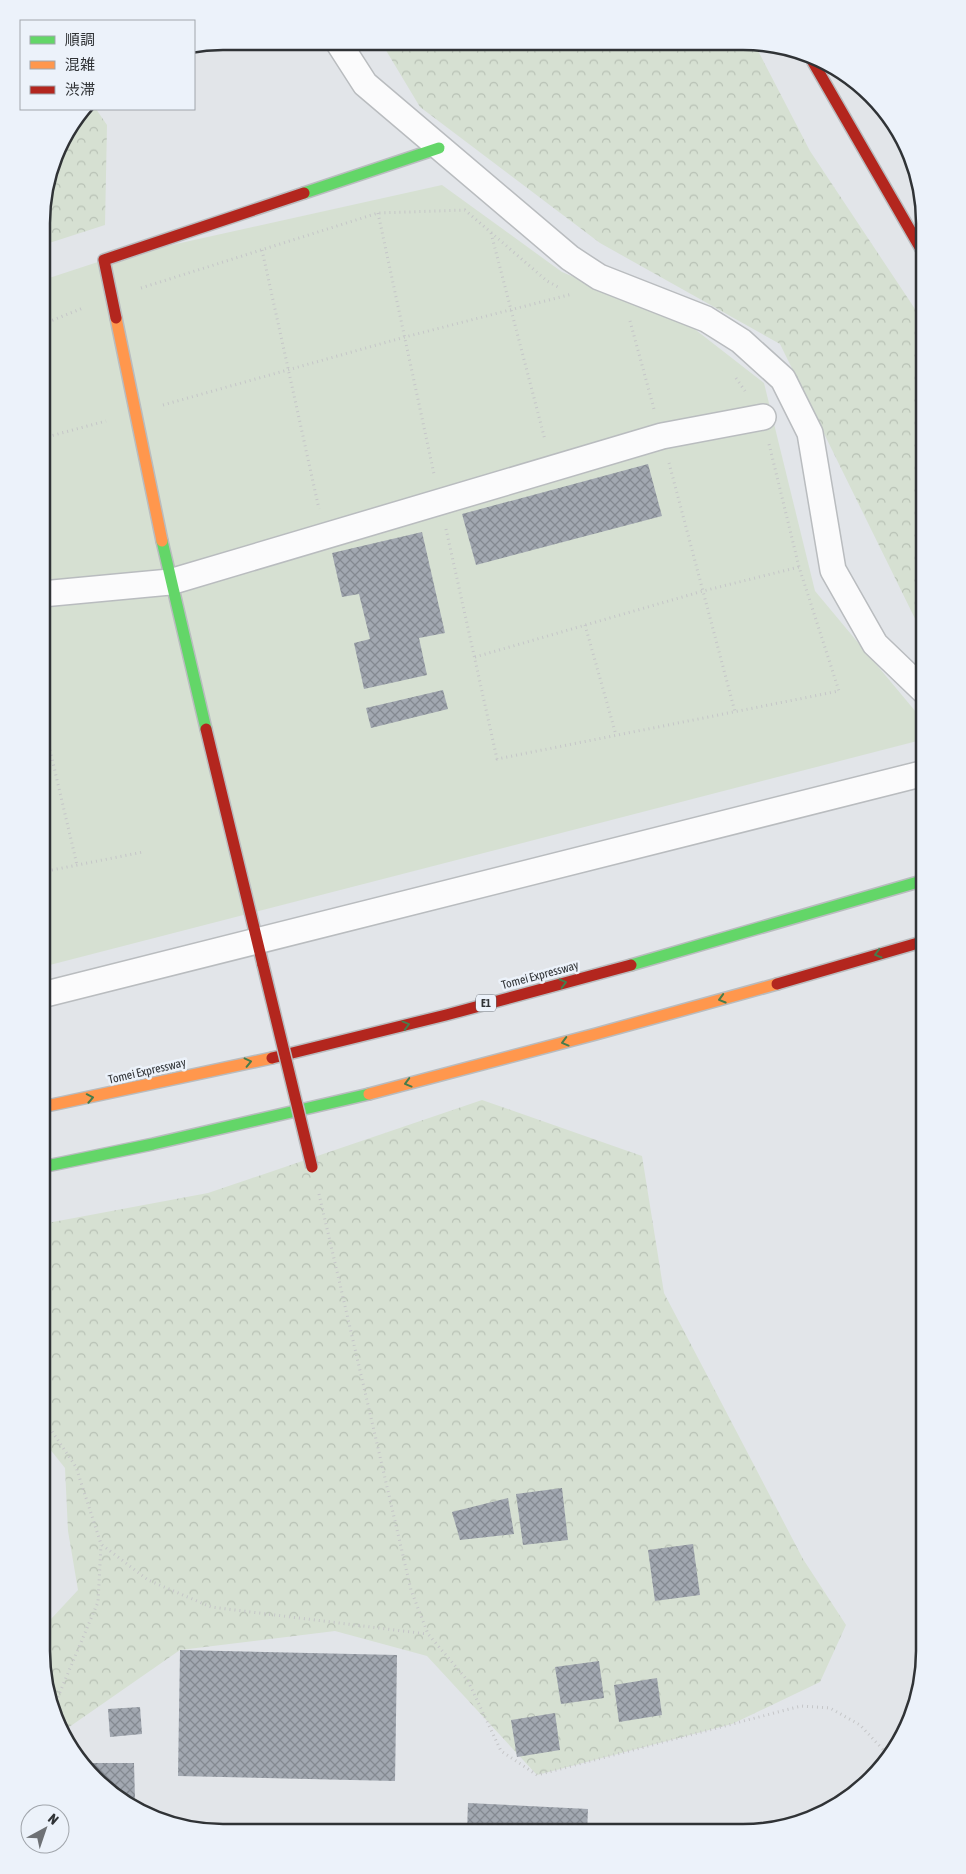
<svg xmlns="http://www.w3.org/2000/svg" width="966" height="1874" font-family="'Asap Condensed','Noto Sans JP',sans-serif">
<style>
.green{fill:#d6e0d2}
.forest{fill:url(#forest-crowns)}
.building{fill:url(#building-cross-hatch)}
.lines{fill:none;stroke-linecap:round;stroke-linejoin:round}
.street-casing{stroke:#b9bcbf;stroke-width:28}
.fast-casing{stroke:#b9bcbf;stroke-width:14}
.slow-casing{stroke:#b9bcbf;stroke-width:14}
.jam-casing{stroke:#b9bcbf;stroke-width:14}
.path{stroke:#c5c6c8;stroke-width:3;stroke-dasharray:1 4;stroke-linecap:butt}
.street{stroke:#fbfbfc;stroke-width:25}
.fast{stroke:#63d668;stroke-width:11}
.slow{stroke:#ff974d;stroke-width:11}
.jam{stroke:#b3261e;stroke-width:11}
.jam-bridge-casing{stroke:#b9bcbf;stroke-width:14;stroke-linecap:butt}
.jam-bridge{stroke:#b3261e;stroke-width:11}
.oneway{stroke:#477c4c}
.labels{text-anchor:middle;stroke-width:5;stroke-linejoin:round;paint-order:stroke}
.shield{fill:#ecf2fa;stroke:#686c71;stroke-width:1}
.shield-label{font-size:11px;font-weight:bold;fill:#303336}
.street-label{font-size:12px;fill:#303336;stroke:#ecf2fa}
.rim{fill:none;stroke:#303336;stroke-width:2.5}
</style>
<defs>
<pattern id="forest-crowns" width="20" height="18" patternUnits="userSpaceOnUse" patternTransform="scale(1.25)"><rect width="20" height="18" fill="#d6e0d2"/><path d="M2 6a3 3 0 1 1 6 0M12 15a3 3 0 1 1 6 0" fill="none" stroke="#b8c1b5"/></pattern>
<pattern id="building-cross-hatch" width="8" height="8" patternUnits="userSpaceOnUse" patternTransform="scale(1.25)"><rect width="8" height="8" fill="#a2a8b1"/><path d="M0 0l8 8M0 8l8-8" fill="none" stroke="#848991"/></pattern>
</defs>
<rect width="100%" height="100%" fill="#e2e5e9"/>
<path class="green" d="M442 185 562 272 692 327 764 383 815 591 916 712 925 739 42 967 43 280 104 260Z"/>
<g class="forest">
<path d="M381 42 755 45 810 151 925 324V639L780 344 600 243 420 107Z"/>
<path d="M86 109H96L107 125 105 225 43 245V200L60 142Z"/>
<path d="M482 1100 642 1156 664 1293 803 1559 846 1625 820 1682 732 1724 537 1775 427 1656 335 1631 180 1650 62 1732 51 1709 41 1651V1623L51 1619 78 1590 68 1531 65 1468 41 1438 42 1224 208 1193Z"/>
</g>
<g class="building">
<path d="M648 464 662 516 476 565 462 514Z"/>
<path d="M422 532 445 633 419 638 427 675 364 689 354 643 370 639 359 594 342 597 332 553Z"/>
<path d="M443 690 448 709 371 728 366 708Z"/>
<path d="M562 1488 568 1540 523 1545 516 1494Z"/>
<path d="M508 1498 514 1534 460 1540 452 1512Z"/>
<path d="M693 1544 700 1595 655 1601 648 1550Z"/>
<path d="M180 1650 397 1655 395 1781 178 1776Z"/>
<path d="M599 1661 604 1698 561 1704 555 1667Z"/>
<path d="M657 1678 662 1715 619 1722 614 1685Z"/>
<path d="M140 1707 142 1734 110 1737 108 1709Z"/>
<path d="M555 1713 560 1750 517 1757 511 1720Z"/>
<path d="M82 1763H134L135 1798H119L103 1788Z"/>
<path d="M468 1803 588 1809 587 1832H467Z"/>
<path d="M181 1825 351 1830V1832L199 1831Z"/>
</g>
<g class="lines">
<defs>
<g id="street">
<path d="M338 42 365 84 570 258 599 277 706 319 741 341 783 379 810 433 833 570 875 644 925 692"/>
<path d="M42 594 170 582 662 436 763 417"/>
<path d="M42 995 925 773"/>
</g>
<g id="fast">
<path d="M304 193 439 148"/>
<path d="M162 541 206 729"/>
<path d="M631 965 925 880"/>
<path d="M42 1167 153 1144 369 1094"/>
</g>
<g id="slow">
<path d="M116 318 162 541"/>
<path d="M369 1094 596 1034 777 984"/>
<path d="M42 1107 272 1058"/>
</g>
<g id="jam">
<path d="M813 62 925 256"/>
<path d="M116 318 104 260 304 193"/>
<path d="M206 729 263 965"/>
<path d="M777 984 925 941"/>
<path d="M272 1058 446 1015 631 965"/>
</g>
</defs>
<use href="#street" class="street-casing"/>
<use href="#fast" class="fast-casing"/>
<use href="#slow" class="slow-casing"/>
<use href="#jam" class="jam-casing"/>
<g class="path">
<path d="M378 213 434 474"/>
<path d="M491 233 545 440"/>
<path d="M262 250 319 509"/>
<path d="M141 288 378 213 465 210 547 281 558 287"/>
<path d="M630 321 654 409"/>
<path d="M43 324 83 308"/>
<path d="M736 378 745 391"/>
<path d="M163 405 405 337 572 294"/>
<path d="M43 438 106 421"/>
<path d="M669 463 735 712"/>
<path d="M446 529 497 759 839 691 799 567 769 444"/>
<path d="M585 625 616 735"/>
<path d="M475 657 703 591 799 567"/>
<path d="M42 716 77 865"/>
<path d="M42 872 143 852"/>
<path d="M319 1194 411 1590 428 1634 468 1681 501 1751 537 1775 801 1706 830 1708 860 1725 890 1757"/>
<path d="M41 1415 76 1467 101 1544 148 1580 211 1607 427 1634"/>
<path d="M52 1711 98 1602 101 1545"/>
</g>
<use href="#street" class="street"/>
<use href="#fast" class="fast"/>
<use href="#slow" class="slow"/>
<use href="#jam" class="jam"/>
<defs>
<path id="jam-bridge" d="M263 965 312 1167"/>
</defs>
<use href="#jam-bridge" class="jam-bridge-casing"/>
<use href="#jam-bridge" class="jam-bridge"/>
</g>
<defs><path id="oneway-chevron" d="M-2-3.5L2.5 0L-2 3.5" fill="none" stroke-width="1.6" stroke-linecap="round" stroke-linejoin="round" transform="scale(1.25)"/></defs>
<g class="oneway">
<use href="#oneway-chevron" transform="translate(878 954) rotate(164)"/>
<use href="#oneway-chevron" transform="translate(563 983) rotate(-15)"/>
<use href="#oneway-chevron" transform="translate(722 999) rotate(164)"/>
<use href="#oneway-chevron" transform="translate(406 1025) rotate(-15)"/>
<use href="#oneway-chevron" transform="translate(565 1042) rotate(165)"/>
<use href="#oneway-chevron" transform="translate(248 1062) rotate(-13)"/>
<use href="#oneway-chevron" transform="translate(408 1083) rotate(165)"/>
<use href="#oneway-chevron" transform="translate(90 1098) rotate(-11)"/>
</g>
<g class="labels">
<rect class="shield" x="476" y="994.5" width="20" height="17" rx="4"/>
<g class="shield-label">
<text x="486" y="1007">E1</text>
</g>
<g class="street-label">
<text transform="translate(540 975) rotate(-15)" y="4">Tomei Expressway</text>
<text transform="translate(147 1071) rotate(-13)" y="4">Tomei Expressway</text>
</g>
</g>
<path d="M0 0H966V1874H0ZM223 50H743A173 173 0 0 1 916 223V1651A173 173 0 0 1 743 1824H223A173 173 0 0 1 50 1651V223A173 173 0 0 1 223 50Z" fill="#ecf2fa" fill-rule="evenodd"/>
<path class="rim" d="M223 50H743A173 173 0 0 1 916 223V1651A173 173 0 0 1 743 1824H223A173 173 0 0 1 50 1651V223A173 173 0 0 1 223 50Z"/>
<rect x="20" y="20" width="175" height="90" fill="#ecf2fa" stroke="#a1a6ac"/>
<rect x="30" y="36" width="25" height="8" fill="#63d668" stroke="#a1a6ac"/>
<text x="65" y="45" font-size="15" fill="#303336">順調</text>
<rect x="30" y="61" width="25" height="8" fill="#ff974d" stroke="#a1a6ac"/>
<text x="65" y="70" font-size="15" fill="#303336">混雑</text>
<rect x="30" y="86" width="25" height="8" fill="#b3261e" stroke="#a1a6ac"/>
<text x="65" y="95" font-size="15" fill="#303336">渋滞</text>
<g transform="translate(45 1829) rotate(40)"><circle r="24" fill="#ecf2fa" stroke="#a1a6ac"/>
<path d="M0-4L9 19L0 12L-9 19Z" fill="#6e7175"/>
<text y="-8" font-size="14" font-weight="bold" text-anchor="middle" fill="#303336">N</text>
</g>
</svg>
